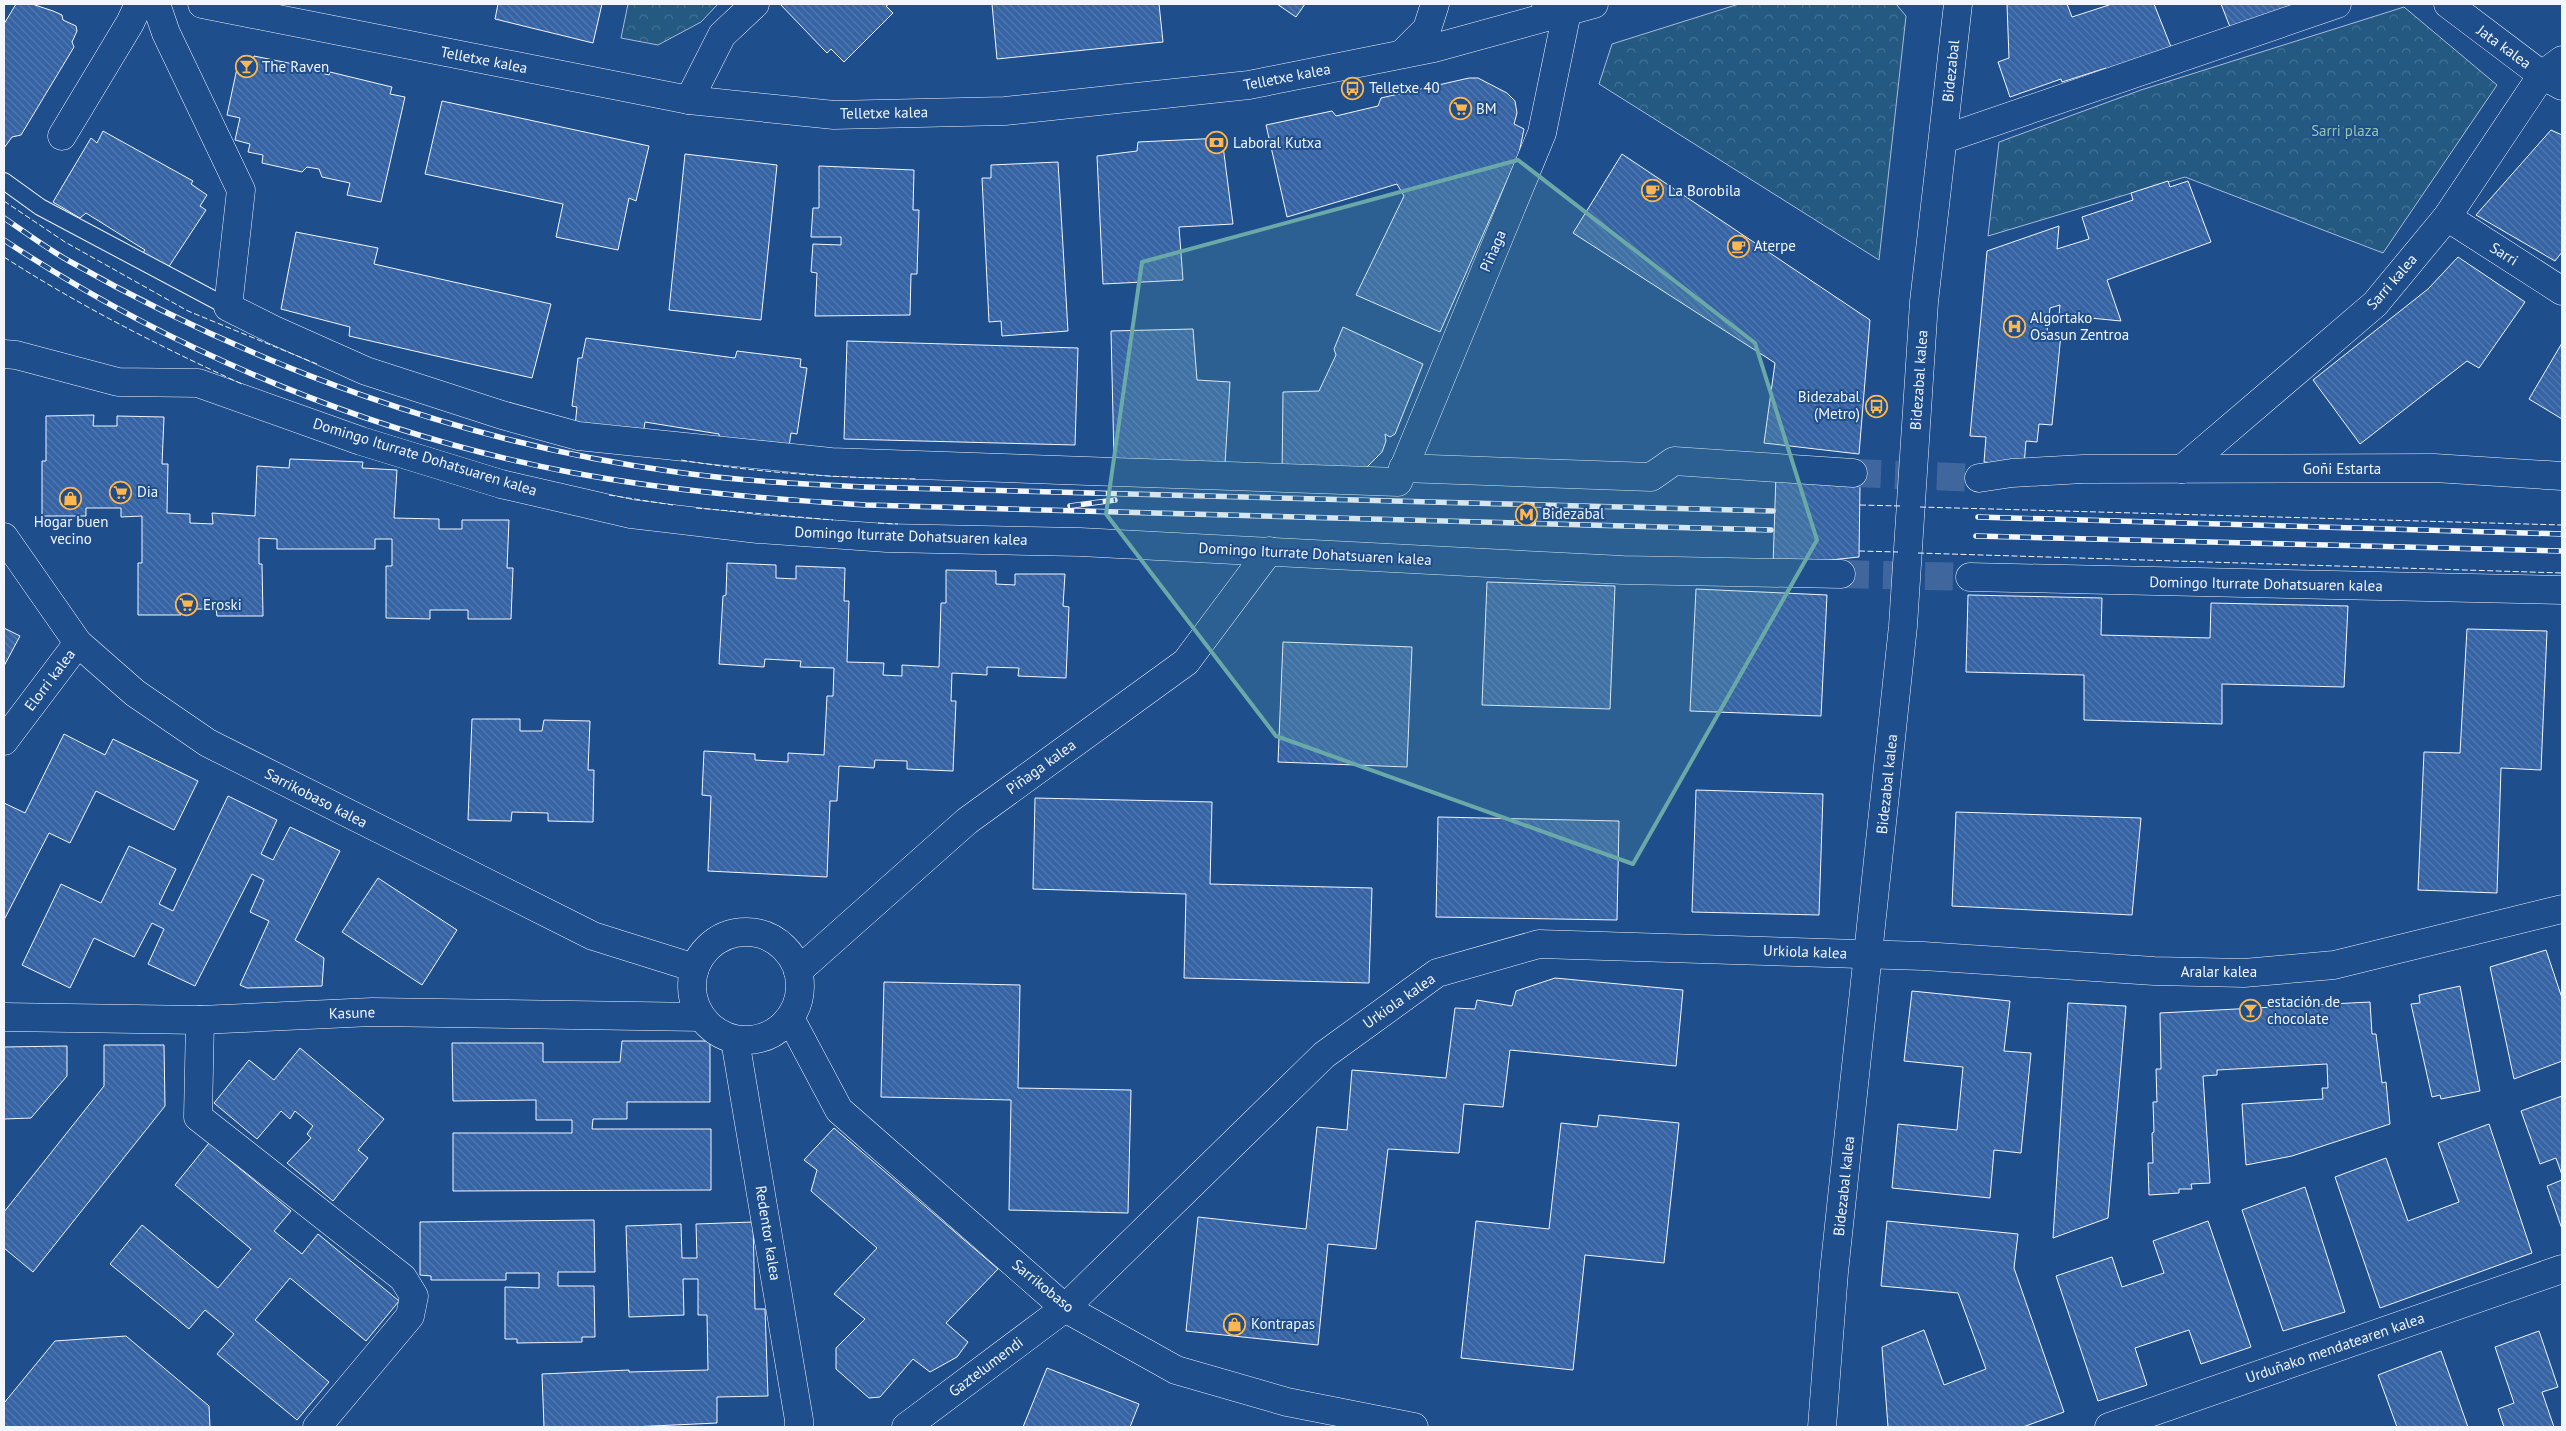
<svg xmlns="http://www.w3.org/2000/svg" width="2566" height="1431" font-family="'PT Sans',sans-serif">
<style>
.forest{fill:url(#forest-crowns);stroke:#a8bbd7}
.building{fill:url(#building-back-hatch);stroke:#f2f6ff}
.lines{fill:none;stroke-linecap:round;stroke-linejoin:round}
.street-tunnel{stroke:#3f679d;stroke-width:28;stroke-dasharray:28 14;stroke-linecap:butt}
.lane-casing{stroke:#f2f6ff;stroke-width:18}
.street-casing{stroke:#f2f6ff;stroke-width:29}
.secondary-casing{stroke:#f2f6ff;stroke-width:29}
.lane{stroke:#1f4e8c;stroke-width:16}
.street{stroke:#1f4e8c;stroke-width:28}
.secondary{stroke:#1f4e8c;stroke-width:28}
.rail-casing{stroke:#f2f6ff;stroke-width:5.5}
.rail{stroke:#1f4e8c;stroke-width:4;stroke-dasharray:11;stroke-linecap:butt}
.fence{stroke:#f2f6ff;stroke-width:1;stroke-dasharray:6 2.5;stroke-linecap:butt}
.marked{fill:#6aa9a8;fill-opacity:0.2;stroke:#6aa9a8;stroke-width:4;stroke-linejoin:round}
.labels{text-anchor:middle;stroke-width:4;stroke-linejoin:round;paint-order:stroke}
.street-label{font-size:15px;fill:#f2f6ff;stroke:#1f4e8c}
.poi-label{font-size:15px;fill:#f2f6ff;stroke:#1f4e8c;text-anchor:start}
.park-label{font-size:15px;fill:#97c8a6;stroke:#1f4e8c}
</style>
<defs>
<pattern id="forest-crowns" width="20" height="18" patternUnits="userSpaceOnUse" patternTransform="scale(1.25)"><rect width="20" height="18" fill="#245a82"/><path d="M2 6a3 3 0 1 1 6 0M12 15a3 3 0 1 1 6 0" fill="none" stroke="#447295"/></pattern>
<pattern id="building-back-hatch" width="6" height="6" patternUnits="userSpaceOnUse" patternTransform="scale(1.25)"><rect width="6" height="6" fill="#3563a3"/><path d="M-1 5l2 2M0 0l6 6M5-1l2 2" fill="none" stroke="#537ab1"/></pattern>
</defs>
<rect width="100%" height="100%" fill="#1f4e8c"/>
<g class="forest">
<path d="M628 4H718L701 22 658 45 621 38Z"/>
<path d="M1739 4H1896L1906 16 1879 260 1599 84 1612 44Z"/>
<path d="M2404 7 2497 85 2383 253 2185 177 1988 236 1999 142 2141 90Z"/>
</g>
<g class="building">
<path d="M16 4H32L53 11 62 15 63 20 76 26 77 31 72 42 74 47 21 135 12 137 4 148V24Z"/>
<path d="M498 4H602L593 43 495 19Z"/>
<path d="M780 4H889L886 6 893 13 844 62 831 49 827 53Z"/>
<path d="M992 4H1159L1163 42 997 59Z"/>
<path d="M1277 4H1305L1296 17Z"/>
<path d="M2007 4H2067L2072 17 2112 4H2154L2173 52 2107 72 2106 68 2062 82 2061 79 2010 97 1998 62 2009 58Z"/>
<path d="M2221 4H2309L2232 32Z"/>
<path d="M254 56 318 69 317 72 329 75 330 72 392 87 390 94 405 97 381 202 347 195 350 183 322 177 319 169 307 167 302 172 262 163 263 155 248 152 250 144 235 140 240 118 227 115 239 59 253 62Z"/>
<path d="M1469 78H1478L1507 93 1515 101 1517 113 1514 124 1524 129 1519 153 1440 332 1356 295 1404 196 1397 184 1287 217 1266 125 1332 111 1336 116 1378 106 1381 98Z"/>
<path d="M442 101 649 146 636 201 629 198 618 250 556 237 563 204 425 174Z"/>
<path d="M2551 130 2562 135V252L2555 261 2476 215Z"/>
<path d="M103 131 193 181 191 184 207 195 200 206 206 210 166 271 140 257 145 250 86 213 80 218 53 202 91 138 97 143Z"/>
<path d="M1222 138 1233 224 1179 227 1183 280 1103 284 1097 156 1137 151 1138 142Z"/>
<path d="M685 154 777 165 761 320 669 310Z"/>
<path d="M1622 154 1870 320 1859 454 1764 443 1775 363 1573 233Z"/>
<path d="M1058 162 1068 331 1002 336 1001 321 989 322 982 178H991V165Z"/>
<path d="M819 166 914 170 913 210H919L917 274H911L910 315 815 316 817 273 811 272 813 244 841 245V237H811L813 208H819Z"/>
<path d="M2168 181 2170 187 2188 181 2211 242 2107 280 2121 321 2059 315 2060 305 2050 308 2047 332 2061 334 2052 425 2039 424 2037 442 2026 441 2024 466 1984 462 1986 437 1970 436 1987 251 2059 226 2057 249 2089 239 2082 217 2133 200 2131 193Z"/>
<path d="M296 232 378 248 374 264 551 304 532 378 349 336 350 327 281 309Z"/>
<path d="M2458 257 2525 302 2479 368 2467 361 2360 444 2313 380 2428 289Z"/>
<path d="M1343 327 1423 364 1395 434 1390 437 1385 434 1386 441 1382 452 1366 468 1282 476 1283 392 1319 391 1336 355 1334 349Z"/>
<path d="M1193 329 1197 380 1230 382 1225 464 1114 459 1111 331Z"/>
<path d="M586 338 735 358 737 351 801 359 800 367 807 368 797 434 791 433 788 453 720 446 719 434 645 422 643 435 575 426 577 407 572 406 578 358H582Z"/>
<path d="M847 341 1078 348 1075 445 844 439Z"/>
<path d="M2562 343V419L2529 399Z"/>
<path d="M94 415 93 426H117V416L164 417 162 464H168L167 513 190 514V523L213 524 212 513 255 516 257 466 289 468 290 459 363 462 362 468 397 470 394 518 439 519V529H462V520H509L507 568H513L511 619H468V610H430V619L386 618V566H392V539H375V549H277V539L259 538V564H262L263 616H217L216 609H181V615H138V563H142V516L121 517V508H86V516H42V461H46V416Z"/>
<path d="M1776 474 1860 485 1859 557 1773 566Z"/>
<path d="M727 563 776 565V578L796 579V566L845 568 844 601H849L847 662 884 663 883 675 902 676V665L939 667 941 603H946V570L996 571V584L1015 585V574H1065L1063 606 1069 607 1066 678 1018 676 1019 668 987 667V675L952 673 951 701H956L953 771 907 769V761L875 760 874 768 839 766 837 801H830L827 877 708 871 711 796 702 795 704 751 755 754V760L788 762V753L824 755 827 696H833L834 668 800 667 801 661 765 659 764 667 719 664 723 596 726 595Z"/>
<path d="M1487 582 1615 586 1610 709 1482 705Z"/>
<path d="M1696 589 1827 595 1821 716 1690 711Z"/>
<path d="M1968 595 2102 598 2101 635 2210 638 2211 603 2348 606 2344 687 2222 684V724L2084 720V675L1966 672Z"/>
<path d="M4 628 20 636 4 666Z"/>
<path d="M2467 629 2547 631 2541 770 2501 768 2497 893 2418 890 2424 752 2460 753Z"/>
<path d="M1283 642 1412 647 1407 767 1278 762Z"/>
<path d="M472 719H520V731H542L544 720 590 721 588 770H594L593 822 548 821V813L512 812 511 821 468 820Z"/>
<path d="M64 734 105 755 113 739 198 781 174 830 96 791 70 843 49 833 4 920V803L25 813Z"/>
<path d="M1696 790 1823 794 1819 915 1692 912Z"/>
<path d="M228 796 277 820 261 854 273 860 290 827 340 851 295 940 324 958 322 986 247 988 240 985 269 921 250 912 264 880 252 874 195 986 148 964 164 929 152 923 134 957 94 938 70 988 22 965 61 884 101 903 129 846 176 869 159 904 173 911Z"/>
<path d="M1035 798 1212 802 1210 884 1372 888 1369 983 1184 978 1186 894 1033 889Z"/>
<path d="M1956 812 2141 818 2132 915 1952 906Z"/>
<path d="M1438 817 1619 821 1617 920 1436 917Z"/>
<path d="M378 878 457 930 422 985 342 932Z"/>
<path d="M2546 950 2562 998V1061L2514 1079 2490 967Z"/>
<path d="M1555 978 1683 990 1676 1066 1510 1050 1503 1107 1464 1104 1459 1153 1388 1149 1376 1249 1328 1244 1318 1345 1186 1331 1198 1217 1306 1229 1317 1127 1347 1130 1352 1070 1446 1078 1455 1008 1475 1009 1477 1000 1512 1006 1516 991Z"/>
<path d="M884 982 1020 985 1018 1088 1131 1090 1128 1213 1009 1210 1011 1100 881 1097Z"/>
<path d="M2460 986 2480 1091 2441 1099 2440 1095 2432 1097 2411 1004 2420 1003 2419 995Z"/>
<path d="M1912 991 2010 1001 2004 1051 2031 1053 2021 1153 1994 1150 1990 1198 1892 1188 1898 1124 1957 1130 1963 1067 1904 1061Z"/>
<path d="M2370 1002 2372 1034H2376L2382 1083 2386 1082 2390 1124 2292 1156 2246 1165 2242 1104 2323 1099 2322 1088H2328L2327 1064 2217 1070V1075L2203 1076 2210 1183 2191 1184 2192 1189H2179V1193L2149 1195 2148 1163H2153L2152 1133 2154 1132 2153 1102H2157L2156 1069H2161L2160 1013Z"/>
<path d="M2068 1003 2126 1006 2108 1218 2053 1238Z"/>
<path d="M622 1041H710V1102H627V1119H593L592 1129H711V1190L453 1191V1133H572V1120H536V1100L453 1101 452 1043H543V1062H620Z"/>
<path d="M104 1045H164L165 1106 33 1272 4 1248V1212L104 1086Z"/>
<path d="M67 1046V1076L31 1118 4 1119V1047Z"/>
<path d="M300 1048 384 1119 358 1150 368 1158 333 1201 287 1163 311 1138 307 1134 313 1126 295 1111 290 1119 281 1111 257 1139 214 1103 249 1060 274 1080Z"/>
<path d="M2562 1096V1175L2556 1158 2540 1164 2521 1111Z"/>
<path d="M1599 1115 1679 1123 1664 1263 1585 1255 1573 1370 1461 1358 1476 1221 1549 1229 1561 1123 1597 1127Z"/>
<path d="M2489 1124 2532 1253 2380 1308 2335 1177 2386 1158 2408 1221 2459 1202 2438 1143Z"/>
<path d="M834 1128 998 1269 946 1323 968 1342 957 1357 930 1372 913 1359 880 1397 869 1398 836 1369V1348L865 1319 834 1294 877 1248 811 1191 817 1170 804 1160Z"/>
<path d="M209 1143 291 1211 274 1231 302 1254 318 1234 399 1301 366 1341 290 1278 255 1320 329 1382 297 1420 217 1354 234 1334 205 1310 189 1329 110 1264 142 1225 218 1288 251 1249 175 1185Z"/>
<path d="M2562 1180V1229L2547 1186Z"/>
<path d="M2305 1187 2345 1312 2283 1331 2242 1210Z"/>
<path d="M594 1220 595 1272H558V1286H594L595 1337H582V1342L517 1343V1339H505V1287L539 1288V1273H506V1280H431V1276L420 1275V1222Z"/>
<path d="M1887 1221 2018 1234 2014 1268 2064 1412 2023 1427H1888L1882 1347 1924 1330 1944 1385 1986 1369 1958 1293 1881 1286Z"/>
<path d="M2208 1221 2251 1347 2201 1364 2189 1330 2135 1348 2147 1385 2098 1401 2056 1276 2112 1257 2122 1287 2164 1273 2153 1241Z"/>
<path d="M753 1222 755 1309H765L768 1396 717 1397V1423L631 1427H544L542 1374 629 1370V1372L708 1370 707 1315H698V1279H683L684 1315 629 1317 626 1226 681 1224 682 1258H697L696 1224Z"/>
<path d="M2539 1331 2558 1387 2542 1392 2554 1427H2504L2498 1409 2514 1403 2495 1347Z"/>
<path d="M126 1336 209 1406 210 1427H4V1403L55 1341Z"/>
<path d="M2441 1351 2468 1427H2397L2378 1375Z"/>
<path d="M1047 1368 1139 1404 1130 1427H1023Z"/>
</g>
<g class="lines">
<g class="street-tunnel">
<path d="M1853 473 1979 478"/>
<path d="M1841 574 1970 577"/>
</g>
<defs>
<path id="lane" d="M4 181 40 207 228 307"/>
<g id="street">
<path d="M156 4 166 33 241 190 228 307 274 330 366 371 502 415 578 436 831 462 1398 482 1542 133 1567 12 1546 4"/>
<path d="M2448 4 2542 75 2562 86"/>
<path d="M1402 54 1427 29 1435 4"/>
<path d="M689 100 722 35 755 4"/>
<path d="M62 136 130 23 139 4"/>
<path d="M1944 139 2337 4"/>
<path d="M2447 217 2562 291"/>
<path d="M4 354 16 355 118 382 198 383 361 441 501 484 631 514 758 529 887 538 1080 542 1623 570 1841 574"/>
<path d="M1403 468 1651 477 1674 461 1853 473"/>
<path d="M2182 469 2375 304 2447 217 2542 75 2562 60"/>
<path d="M1979 478 2012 473 2083 469 2434 468 2562 476"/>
<path d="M1970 577 2562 590"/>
<path d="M4 741 78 643"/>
<circle cx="746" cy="986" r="54"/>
<path d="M798 971 967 821 1186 662 1269 551"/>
<path d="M4 1017 200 1020 372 1012 701 1017"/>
<path d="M200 1020 198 1117 403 1278 414 1296 410 1316 317 1427"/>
<path d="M735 1040 799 1420V1427"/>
<path d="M906 1427 1065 1308 1324 1055 1437 973 1539 944 1923 956 2154 971 2244 973 2334 965 2562 909"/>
<path d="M2109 1427 2562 1269"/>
</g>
<g id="secondary">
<path d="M202 4 689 100 834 115 1005 111 1249 85 1434 48 1594 4"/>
<path d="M4 537 78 643 135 693 208 743 593 936 695 968"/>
<path d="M790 1018 839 1110 1065 1308 1176 1370 1287 1402 1414 1427"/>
<path d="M1822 1427 1834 1272 1903 626 1924 302 1958 4"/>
</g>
</defs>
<use href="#lane" class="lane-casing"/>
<use href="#street" class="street-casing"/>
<use href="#secondary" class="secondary-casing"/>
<use href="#lane" class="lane"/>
<use href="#street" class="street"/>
<use href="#secondary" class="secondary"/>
<defs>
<g id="rail">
<path d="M4 218C25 232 46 248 69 261 256 367 463 443 676 472 739 481 801 484 864 487L1773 511"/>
<path d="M4 240C175 353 372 435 574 473 671 491 767 499 866 505L1771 530"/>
<path d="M1070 506 1115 500"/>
<path d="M1978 517 2562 534"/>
<path d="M1976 536 2562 551"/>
</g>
</defs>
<use href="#rail" class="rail-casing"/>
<use href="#rail" class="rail"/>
<g class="fence">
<path d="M4 201 65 242 188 311 317 364"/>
<path d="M4 257C80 306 161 347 244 385"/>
<path d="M681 460C759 473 839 478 918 479"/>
<path d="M609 495 673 505"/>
<path d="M1860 505 1900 506"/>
<path d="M1920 507 2562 525"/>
<path d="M696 508 833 520"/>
<path d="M878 523 898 524"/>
<path d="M1859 551 1898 552"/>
<path d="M1918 553 2562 573"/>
</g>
</g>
<path class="marked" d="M1518 160 1755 343 1817 540 1633 864 1276 736 1106 514 1142 262Z"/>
<defs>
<symbol id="bar-ring" viewBox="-11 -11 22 22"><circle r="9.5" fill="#1f4e8c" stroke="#ffb74d" stroke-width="1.5"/><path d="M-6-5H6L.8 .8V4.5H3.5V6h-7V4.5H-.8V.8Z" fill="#ffb74d"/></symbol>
<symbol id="bus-ring" viewBox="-11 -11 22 22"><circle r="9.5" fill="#1f4e8c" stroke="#ffb74d" stroke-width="1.5"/><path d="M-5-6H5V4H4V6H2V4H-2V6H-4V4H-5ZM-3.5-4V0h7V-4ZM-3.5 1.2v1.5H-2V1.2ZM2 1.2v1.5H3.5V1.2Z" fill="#ffb74d"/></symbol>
<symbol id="supermarket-ring" viewBox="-11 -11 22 22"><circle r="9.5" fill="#1f4e8c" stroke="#ffb74d" stroke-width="1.5"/><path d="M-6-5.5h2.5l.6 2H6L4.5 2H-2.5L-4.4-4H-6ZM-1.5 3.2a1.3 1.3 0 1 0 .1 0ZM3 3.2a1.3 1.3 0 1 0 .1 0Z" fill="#ffb74d"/></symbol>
<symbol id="bank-ring" viewBox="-11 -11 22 22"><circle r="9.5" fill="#1f4e8c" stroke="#ffb74d" stroke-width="1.5"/><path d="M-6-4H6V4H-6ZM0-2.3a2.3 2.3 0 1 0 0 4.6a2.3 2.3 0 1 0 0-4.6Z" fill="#ffb74d"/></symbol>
<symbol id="cafe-ring" viewBox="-11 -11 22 22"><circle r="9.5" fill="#1f4e8c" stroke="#ffb74d" stroke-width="1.5"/><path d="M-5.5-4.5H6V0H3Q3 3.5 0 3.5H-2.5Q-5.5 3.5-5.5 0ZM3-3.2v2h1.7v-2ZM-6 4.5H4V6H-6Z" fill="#ffb74d"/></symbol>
<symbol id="hospital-ring" viewBox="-11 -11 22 22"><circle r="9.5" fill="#1f4e8c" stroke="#ffb74d" stroke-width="1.5"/><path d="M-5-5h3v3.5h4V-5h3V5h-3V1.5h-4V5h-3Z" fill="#ffb74d"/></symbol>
<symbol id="shop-ring" viewBox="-11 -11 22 22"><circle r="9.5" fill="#1f4e8c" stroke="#ffb74d" stroke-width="1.5"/><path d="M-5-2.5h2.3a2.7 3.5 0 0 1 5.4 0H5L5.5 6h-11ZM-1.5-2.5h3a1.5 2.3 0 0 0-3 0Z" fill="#ffb74d"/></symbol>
<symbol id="metro-ring" viewBox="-11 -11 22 22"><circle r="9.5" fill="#1f4e8c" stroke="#ffb74d" stroke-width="1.5"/><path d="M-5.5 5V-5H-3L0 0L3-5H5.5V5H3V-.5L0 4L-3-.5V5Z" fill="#ffb74d"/></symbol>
</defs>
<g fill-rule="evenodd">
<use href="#bar-ring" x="234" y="54" width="25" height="25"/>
<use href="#bus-ring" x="1340" y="76" width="25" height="25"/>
<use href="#supermarket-ring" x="1448" y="96" width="25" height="25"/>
<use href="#bank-ring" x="1204" y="130" width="25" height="25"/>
<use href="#cafe-ring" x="1640" y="178" width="25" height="25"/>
<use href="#cafe-ring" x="1726" y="234" width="25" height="25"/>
<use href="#hospital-ring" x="2002" y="314" width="25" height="25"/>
<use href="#bus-ring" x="1864" y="394" width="25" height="25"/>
<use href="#supermarket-ring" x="108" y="480" width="25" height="25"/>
<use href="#shop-ring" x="58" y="486" width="25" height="25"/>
<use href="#metro-ring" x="1514" y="502" width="25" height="25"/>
<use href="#supermarket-ring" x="174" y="592" width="25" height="25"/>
<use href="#bar-ring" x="2238" y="998" width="25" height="25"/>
<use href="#shop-ring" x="1222" y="1312" width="25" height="25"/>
</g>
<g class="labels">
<g class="street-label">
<text transform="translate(2504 47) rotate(36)" y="5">Jata kalea</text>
<text transform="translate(484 60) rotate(11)" y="5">Telletxe kalea</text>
<text transform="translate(1951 71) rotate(-84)" y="5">Bidezabal</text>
<text transform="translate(1287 77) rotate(-11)" y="5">Telletxe kalea</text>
<text transform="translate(884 113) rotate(-1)" y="5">Telletxe kalea</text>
<text transform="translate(1493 251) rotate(-67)" y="5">Piñaga</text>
<text transform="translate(2504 254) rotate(32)" y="5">Sarri</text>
<text transform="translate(2392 282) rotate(-49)" y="5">Sarri kalea</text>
<text transform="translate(1919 380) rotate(-86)" y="5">Bidezabal kalea</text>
<text transform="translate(425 457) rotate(17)" y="5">Domingo Iturrate Dohatsuaren kalea</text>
<text x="2342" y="474">Goñi Estarta</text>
<text transform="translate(911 536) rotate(2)" y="5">Domingo Iturrate Dohatsuaren kalea</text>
<text transform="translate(1315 554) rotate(3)" y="5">Domingo Iturrate Dohatsuaren kalea</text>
<text transform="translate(2266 584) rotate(1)" y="5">Domingo Iturrate Dohatsuaren kalea</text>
<text transform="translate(50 680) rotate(-53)" y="5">Elorri kalea</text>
<text transform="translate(1041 767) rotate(-36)" y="5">Piñaga kalea</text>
<text transform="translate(1887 784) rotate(-84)" y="5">Bidezabal kalea</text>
<text transform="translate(316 798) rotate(27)" y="5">Sarrikobaso kalea</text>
<text transform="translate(1805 952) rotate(2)" y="5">Urkiola kalea</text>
<text x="2219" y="977">Aralar kalea</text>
<text transform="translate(1399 1001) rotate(-35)" y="5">Urkiola kalea</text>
<text transform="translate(352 1013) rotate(-2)" y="5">Kasune</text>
<text transform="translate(1844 1186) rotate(-84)" y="5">Bidezabal kalea</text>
<text transform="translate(768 1233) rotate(81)" y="5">Redentor kalea</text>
<text transform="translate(1043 1286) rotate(39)" y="5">Sarrikobaso</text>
<text transform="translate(2335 1348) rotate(-19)" y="5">Urduñako mendatearen kalea</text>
<text transform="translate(986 1367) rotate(-37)" y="5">Gaztelumendi</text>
</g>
<g class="poi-label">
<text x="262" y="72">The Raven</text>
<text x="1369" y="93">Telletxe 40</text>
<text x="1476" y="114">BM</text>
<text x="1233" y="148">Laboral Kutxa</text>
<text x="1668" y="196">La Borobila</text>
<text x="1754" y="251">Aterpe</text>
<text x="2030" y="323">Algortako<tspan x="2030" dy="17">Osasun Zentroa</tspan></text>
<text x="1860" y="402" text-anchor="end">Bidezabal<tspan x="1860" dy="17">(Metro)</tspan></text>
<text x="137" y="497">Dia</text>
<text x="1542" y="519">Bidezabal</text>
<text x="71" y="527" text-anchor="middle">Hogar buen<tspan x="71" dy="17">vecino</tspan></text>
<text x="203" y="610">Eroski</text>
<text x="2267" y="1007">estación de<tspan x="2267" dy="17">chocolate</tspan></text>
<text x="1251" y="1329">Kontrapas</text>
</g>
<g class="park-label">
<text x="2345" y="136">Sarri plaza</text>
</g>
</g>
<rect width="2566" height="1431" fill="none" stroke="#f2f6ff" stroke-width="10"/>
</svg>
